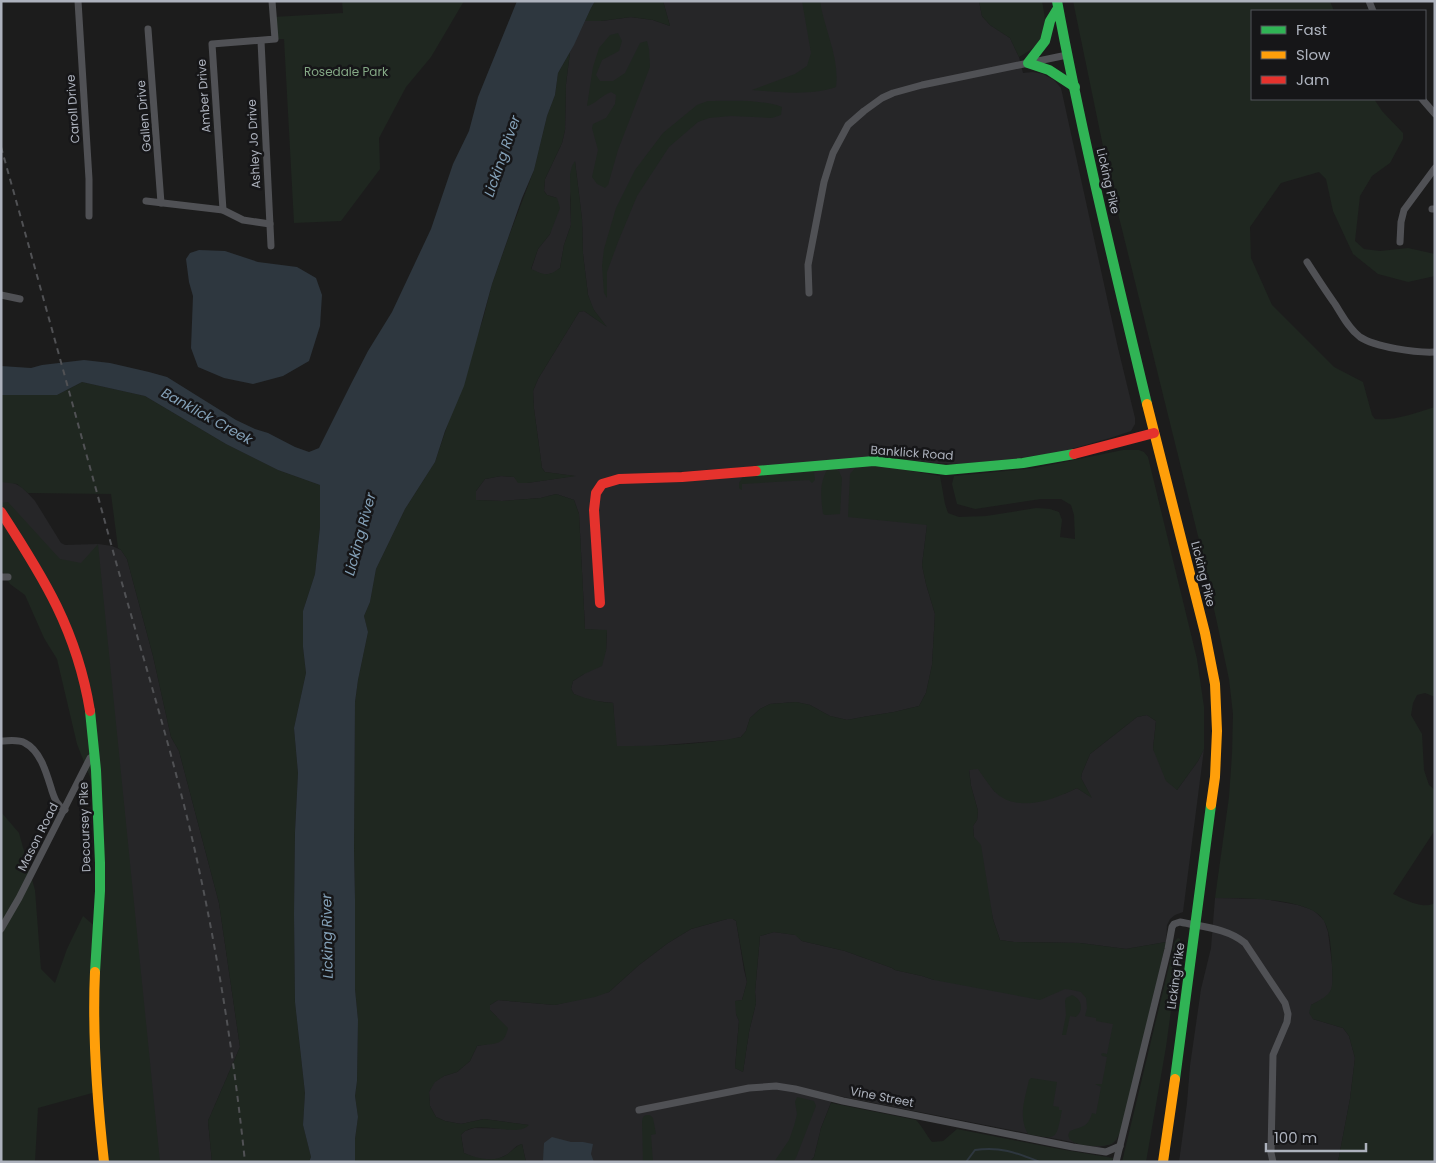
<svg xmlns="http://www.w3.org/2000/svg" width="1436" height="1163" font-family="Poppins,sans-serif">
<style>
.built{fill:#262628}
.green{fill:#1f2720}
.water{fill:#2e373f}
.lines{fill:none;stroke-linecap:round;stroke-linejoin:round}
.stream{stroke:#2e373f;stroke-width:2}
.street{stroke:#505155;stroke-width:7}
.fast{stroke:#30b455;stroke-width:10}
.slow{stroke:#ff9f0a;stroke-width:10}
.jam{stroke:#e5322d;stroke-width:10}
.rail{stroke:#505154;stroke-width:2;stroke-dasharray:6 5;stroke-linecap:butt}
.labels{text-anchor:middle;stroke-width:5;stroke-linejoin:round;paint-order:stroke}
.park-label{font-size:12px;fill:#84a885;stroke:#161618}
.street-label{font-size:12px;fill:#adb2bd;stroke:#161618}
.water-label{font-size:14px;font-style:italic;fill:#84a1b8;stroke:#161618}
</style>
<rect width="100%" height="100%" fill="#1c1c1c"/>
<g class="built">
<path d="M663 1H979L982 16 990 25 1010 38 1019 57 1023 73 1033 72 1043 74 1054 80 1061 88 1118 348 1135 418V424L1131 431 1110 438 1061 452 1013 459 958 464 934 463 895 458H873L650 474 611 476 602 481 619 482 864 465 927 525 922 565 926 584 935 614 932 665 926 693 919 706 894 712 863 717 847 720 830 716 810 705 796 702 770 704 760 709 750 718 746 731 741 737 728 740 652 746H616L613 703 595 701 583 698 574 694 571 689 573 681 584 674 606 651 607 631 585 629 579 514 574 500 556 494 541 498 502 501 476 500V491L485 479 501 476 514 477 527 483 574 476 545 472 542 468 534 409 533 391 538 379 579 312 584 311 606 326 593 309 588 295 583 254 582 219 575 162 570 199 571 225 564 245 560 268 554 273 544 275 531 270 538 249 550 234 557 198 547 195 544 191 545 179 562 143 565 130 566 84 570 52 585 21H601L631 17 653 20 670 26Z"/>
<path d="M1 482H11L22 487 35 501 61 543 65 545 98 544 112 546 121 550 127 559 153 656 171 737 179 751 219 903 240 1047 208 1121 212 1162H104L94 744 1 512Z"/>
<path d="M1147 715 1156 721 1153 749 1177 790 1198 761 1204 749 1183 912 1175 915 1170 919 1167 925 1166 942 1126 949 1080 943 1014 942 1000 940 993 919 974 837 973 826 977 820 978 811 971 786 969 769 978 768 995 792 1064 794 1077 788 1091 797 1081 778 1082 773 1090 754 1137 717Z"/>
<path d="M1215 898 1265 899 1298 905 1313 910 1324 920 1328 932 1332 964 1333 988 1327 997 1311 1005 1313 1019 1343 1028 1349 1036 1355 1058 1350 1099 1338 1162H1179L1187 1103 1190 1066 1201 989 1211 948Z"/>
<path d="M727 919H733L736 921 744 970 747 982 742 1000 736 1001V1014L739 1021 735 1068 743 1072 749 1032 756 1003 755 992 760 936 774 932 796 935 802 941 845 951 892 968 895 970 922 976 934 980 1127 955 1117 1139 1112 1144 1097 1147 834 1095 821 1128 814 1157 810 1162H526L522 1144 517 1146 508 1154 496 1160 477 1159 464 1153 461 1135 465 1131 474 1128 517 1129 528 1125 484 1119 461 1124 445 1121 436 1117 430 1106 429 1092 434 1082 444 1076 457 1072 470 1061 477 1046 487 1044 497 1017 490 1010V1005L498 1000 555 1005 609 992 639 965 668 943 691 929Z"/>
</g>
<g class="green">
<path d="M342 1H464L431 57 406 87 379 138 380 169 341 221 294 223 284 39H275L273 17 343 13Z"/>
<path d="M595 1H663L670 26 653 20 631 17 601 21H585L591 8Z"/>
<path d="M802 1H820C824 29 840 58 836 87 810 96 779 92 752 90L795 74 807 66 811 53Z"/>
<path d="M979 1H1042C1048 32 1048 41 1019 57L1010 38 990 25 982 16Z"/>
<path d="M1073 1H1330L1334 11H1252V99H1374L1382 111 1403 133V139L1390 163 1372 176 1360 196 1355 241 1364 249 1380 251 1408 248 1435 254V276L1408 282 1378 274 1353 254 1333 211 1326 179 1319 172 1281 183 1250 227 1251 258 1272 305 1334 367 1363 382 1372 415 1375 419C1395 421 1415 413 1435 407V697L1425 693 1417 695 1413 703 1411 715 1422 734 1424 770 1429 785 1435 790V830L1393 894C1404 899 1422 910 1435 903V1162H1338L1350 1099 1355 1058 1349 1036 1343 1028 1313 1019 1309 1013 1311 1005C1334 993 1333 991 1332 966 1331 952 1331 933 1324 921 1312 897 1239 898 1215 898L1229 797 1232 754 1233 714 1229 679 1201 548 1111 185Z"/>
<path d="M618 33 622 41 619 51 602 60 596 75 600 81H613L625 73 640 43 647 41 649 49 650 67 618 150 608 185 605 188 597 184 592 177 598 150 592 128 593 124 606 118 615 104 616 95 611 92C602 95 594 105 587 106L593 67 599 48 610 35Z"/>
<path d="M570 52 566 84 565 130 562 143 545 179 544 191 547 195 557 198 560 208 550 234 538 249 531 269C544 275 548 277 560 268L564 245 571 225 570 174 572 166 575 161 582 219 583 254 588 295 594 310 607 327 584 311 579 312 538 379 533 391 534 409 542 468 545 472 576 476 527 483H518L514 477 501 476 485 479 476 491V500L502 501 541 498 556 494 574 500 579 514 585 629 607 630 606 651 602 666 584 674 573 681 571 689 574 694C587 699 599 702 613 703L617 746C657 746 702 745 741 737L746 731 750 718 760 709 770 704 796 702 810 705 830 716 847 720 863 717 894 712 919 706 926 693 932 665 935 614 926 584 922 565 927 525 848 517 850 474 857 466 888 467 940 476 945 504 948 513 959 517 986 516 1036 508 1050 509 1059 512 1062 520 1060 537 1075 539 1074 515 1071 505 1061 499H1041L975 509 957 504 952 484 954 476 1035 468 1123 450H1139L1144 452 1148 457 1197 659 1204 707V749L1198 761 1177 790 1166 781 1153 749 1156 721 1147 715 1137 717 1090 754 1082 773 1081 778 1092 798 1077 788C1053 800 1016 814 994 791 988 784 983 776 978 769L969 770 971 786 978 811 977 820 973 826 974 837 981 845 993 919 1000 940 1014 942 1080 943 1126 949 1166 942 1122 1128C1119 1134 1117 1141 1111 1144 1102 1148 1060 1147 1070 1131 1082 1126 1088 1128 1092 1113L1096 1114 1101 1087 1095 1084H1102L1107 1057 1102 1056 1101 1054 1103 1053 1107 1054 1113 1024 1096 1021V1018L1085 1016 1087 1008 1086 998 1081 992 1072 990 1065 989 1040 1000 934 980 922 976 895 970 892 968 845 951 802 941 795 935 774 932 760 936 755 992 756 1003 749 1032 743 1072 735 1068 739 1021 736 1014 735 1001 742 1000 747 982 736 921 733 919H727L691 929 668 943 639 965 609 992 595 997 555 1005 498 1000 490 1005V1010L508 1028C504 1047 493 1043 477 1046L470 1061 457 1072 444 1076 435 1082 429 1092 430 1106 436 1117 445 1121 461 1124 484 1119 529 1125C515 1139 475 1117 461 1135L464 1153C479 1159 494 1163 508 1154 513 1150 516 1146 522 1144L526 1162H355V1139L358 1117 355 1096 357 1081 358 1020 355 989V899L354 850 355 702 358 680 368 632 364 616 370 602 376 569 405 509 435 462 483 319 492 284 509 236 534 170 547 116 555 95 558 73Z"/>
<path d="M708 101C731 101 760 99 782 107L781 115 772 118 731 116 709 118 698 122 669 147 637 196 618 242 607 272V298L604 293 602 266 604 249 616 208 635 170 663 133 697 105Z"/>
<path d="M82 382 145 396 226 444 278 470 320 485V527L315 574 303 611V647L306 673 294 728 298 773 295 832 294 914 295 1002 305 1093 303 1125 311 1157 309 1162H212L208 1121 240 1047 219 903 179 751 171 737 153 656 127 559 121 550 118 548 111 494 28 493 17 484 1 482V395H57Z"/>
<path d="M833 469 839 471 842 478 840 514 825 515 823 514C821 498 819 484 827 470Z"/>
<path d="M809 471 814 472 815 480 812 483 809 480 742 484V490L739 488V483L744 475Z"/>
<path d="M8 502 60 559 81 563 98 544 160 1162H104L96 1092 38 1108 35 1162H1V812L19 833 35 890 41 969 55 983 67 949 83 916 98 929 97 795 77 744 57 659 44 638 25 595 10 584 1 569V503Z"/>
<path d="M1178 938 1180 939V944L1166 1047 1146 1162H1122L1175 941Z"/>
<path d="M1072 995C1082 999 1084 1010 1076 1017L1070 1016 1066 1035H1062L1066 1015 1065 1001 1066 998Z"/>
<path d="M1031 1078 1057 1082 1053 1106 1059 1107V1110H1062C1056 1140 1058 1140 1028 1134 1018 1116 1025 1099 1029 1080Z"/>
<path d="M797 1097 814 1101 816 1106 796 1158 793 1162H774L789 1140 794 1126 797 1114 795 1102Z"/>
<path d="M831 1103 916 1120C923 1127 926 1135 932 1142L943 1141 957 1129 1059 1149 1113 1158 1112 1162H810L814 1157 821 1128Z"/>
<path d="M646 1115H650L653 1118 656 1134 651 1135 653 1162H643L642 1121 643 1117Z"/>
</g>
<g class="water">
<path d="M517 1H595L591 8 574 45 558 73 555 95 547 116 534 170 522 198 492 284 464 386 445 431 435 462 405 509 376 569 370 602 364 616 368 632 358 680 355 702 354 850 355 899V989L358 1020 357 1081 355 1096 358 1117 355 1139V1162H309L311 1157 303 1125 305 1093 295 1002 294 914 295 832 298 773 294 728 306 673 303 647V611L315 574 320 527V485L278 470 226 444 145 396 82 382 57 395H1V366L31 368 42 365 84 360 110 363 149 372 167 377 236 420 255 429 268 433 295 447 309 452 319 448 352 382 368 351 392 312 431 229 453 164 469 131 478 97Z"/>
<path d="M199 250 225 251 258 262 297 267 316 278 322 295 320 326 309 361 283 376 253 384 224 378 198 367 191 348 193 296 189 282 186 259 190 253Z"/>
<path d="M552 1137 571 1142H583L593 1144 591 1154 594 1162H544L543 1160 544 1143Z"/>
</g>
<g class="lines">
<path class="stream" d="M966 1162 975 1150C1000 1146 1017 1153 1040 1162"/>
<g class="street">
<path d="M78 1 89 179V216"/>
<path d="M1369 1 1373 11"/>
<path d="M148 29 161 203"/>
<path d="M261 41 271 246"/>
<path d="M1422 99 1435 114"/>
<path d="M146 201 223 210 243 220 270 224"/>
<path d="M1432 209H1435"/>
<path d="M223 210 212 44 275 39 272 1"/>
<path d="M1400 242 1401 222 1404 210 1435 168"/>
<path d="M1307 262C1316 276 1325 290 1335 304 1342 315 1349 329 1360 337 1375 347 1416 353 1435 352"/>
<path d="M809 293 808 265 824 182 833 153 848 125 864 111 882 98 893 93 922 85 1067 55"/>
<path d="M1 295 20 299"/>
<path d="M1 577H8"/>
<path d="M1 741C9 741 18 739 25 743 41 751 47 775 52 791 55 800 57 805 65 810"/>
<path d="M1 929 19 898 90 758 95 755"/>
<path d="M639 1110 749 1088 776 1086 795 1089 843 1101 1073 1147 1106 1152 1120 1146"/>
<path d="M1116 1162 1168 949 1172 927 1174 924 1180 922C1202 927 1227 928 1245 943L1285 1003 1288 1014 1287 1022 1273 1055 1271 1153 1273 1162"/>
</g>
<g class="fast">
<path d="M1057 1C1082 136 1115 270 1147 404"/>
<path d="M1058 8 1050 21 1045 41 1028 63 1049 70 1075 87"/>
<path d="M756 471 874 461 946 470 1023 463 1074 454"/>
<path d="M90 711 96 770 100 863V891L95 972"/>
<path d="M1175 1079 1211 805"/>
</g>
<g class="slow">
<path d="M1147 404 1205 633 1215 684 1217 731 1215 777 1211 805"/>
<path d="M95 972C92 1036 97 1099 104 1162"/>
<path d="M1163 1162 1175 1079"/>
</g>
<g class="jam">
<path d="M1074 454 1154 433"/>
<path d="M1 512C44 578 77 631 90 711"/>
<path d="M600 603 594 510 596 493 602 484 619 479 682 477 756 471"/>
</g>
<path class="rail" d="M1 147C40 285 78 424 116 562 143 658 173 754 195 851 218 954 234 1057 245 1162"/>
</g>
<g class="labels">
<g class="park-label">
<text x="346" y="76">Rosedale Park</text>
</g>
<g class="street-label">
<text transform="translate(204 96) rotate(-94)" y="4">Amber Drive</text>
<text transform="translate(73 109) rotate(-94)" y="4">Caroll Drive</text>
<text transform="translate(144 116) rotate(-95)" y="4">Gallen Drive</text>
<text transform="translate(254 144) rotate(-93)" y="4">Ashley Jo Drive</text>
<text transform="translate(1108 181) rotate(77)" y="4">Licking Pike</text>
<text transform="translate(912 453) rotate(4)" y="4">Banklick Road</text>
<text transform="translate(1203 574) rotate(76)" y="4">Licking Pike</text>
<text transform="translate(85 827) rotate(-92)" y="4">Decoursey Pike</text>
<text transform="translate(38 837) rotate(-63)" y="4">Mason Road</text>
<text transform="translate(1176 976) rotate(-82)" y="4">Licking Pike</text>
<text transform="translate(882 1097) rotate(11)" y="4">Vine Street</text>
</g>
<g class="water-label">
<text transform="translate(502 156) rotate(-71)" y="5">Licking River</text>
<text transform="translate(207 416) rotate(29)" y="5">Banklick Creek</text>
<text transform="translate(360 534) rotate(-75)" y="5">Licking River</text>
<text transform="translate(327 936) rotate(-91)" y="5">Licking River</text>
</g>
</g>
<rect width="1436" height="1163" fill="none" stroke="#adb2bd" stroke-width="5"/>
<rect x="1251" y="10" width="175" height="90" fill="#161618" stroke="#52545a"/>
<rect x="1261" y="26" width="25" height="8" fill="#30b455" stroke="#52545a"/>
<text x="1296" y="35" font-size="15" fill="#adb2bd">Fast</text>
<rect x="1261" y="51" width="25" height="8" fill="#ff9f0a" stroke="#52545a"/>
<text x="1296" y="60" font-size="15" fill="#adb2bd">Slow</text>
<rect x="1261" y="76" width="25" height="8" fill="#e5322d" stroke="#52545a"/>
<text x="1296" y="85" font-size="15" fill="#adb2bd">Jam</text>
<path d="M1266 1143v8h100v-8" fill="none" stroke="#adb2bd" stroke-width="2.5"/>
<text x="1274" y="1143" font-size="15" fill="#adb2bd" stroke="#161618" stroke-width="4" paint-order="stroke">100 m</text>
</svg>
